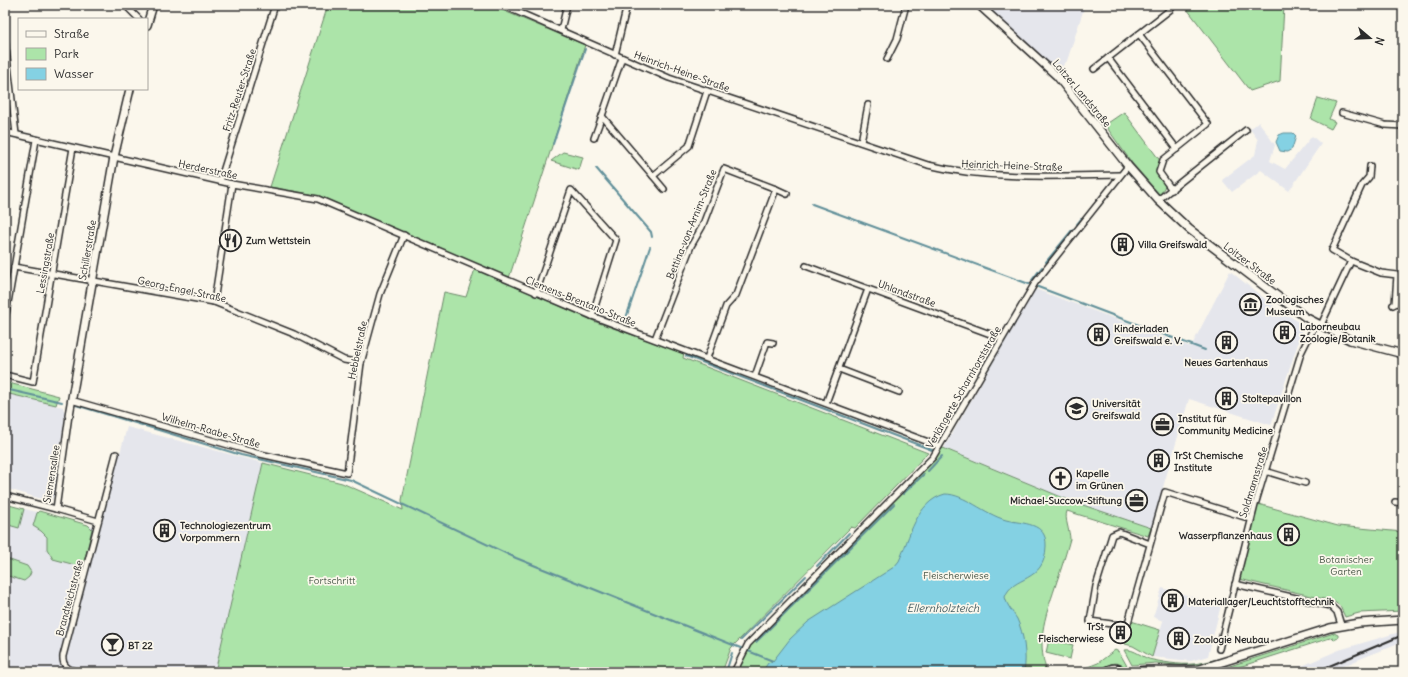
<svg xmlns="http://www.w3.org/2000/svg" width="1408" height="677" font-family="Delius,sans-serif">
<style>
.built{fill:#e5e6ec}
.green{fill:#ace4a9;stroke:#6c886a}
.water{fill:#84d1e3;stroke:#608f99}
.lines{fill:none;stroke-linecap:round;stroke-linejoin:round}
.stream{stroke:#608f99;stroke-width:2}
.street-casing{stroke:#2b2b2b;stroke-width:8}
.secondary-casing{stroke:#2b2b2b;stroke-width:10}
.street{stroke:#fbf7ec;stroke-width:5}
.secondary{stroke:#fbf7ec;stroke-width:7}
.rail{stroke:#2b2b2b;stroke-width:2}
.labels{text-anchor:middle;stroke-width:3.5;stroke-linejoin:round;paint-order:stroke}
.street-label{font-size:10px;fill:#2b2b2b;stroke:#fbf7ec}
.poi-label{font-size:10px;font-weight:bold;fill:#2b2b2b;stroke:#fbf7ec;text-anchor:start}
.park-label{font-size:10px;fill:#4b594a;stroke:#fbf7ec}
.water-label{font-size:11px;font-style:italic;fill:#465d62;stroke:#fbf7ec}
</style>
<rect width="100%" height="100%" fill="#fbf7ec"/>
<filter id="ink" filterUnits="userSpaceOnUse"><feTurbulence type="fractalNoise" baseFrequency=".025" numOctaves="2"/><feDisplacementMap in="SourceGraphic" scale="8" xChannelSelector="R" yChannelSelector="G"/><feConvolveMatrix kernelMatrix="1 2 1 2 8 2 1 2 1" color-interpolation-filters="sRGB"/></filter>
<g filter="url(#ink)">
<g class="built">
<path d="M984 5H1085L1067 61 1058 71Z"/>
<path d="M1259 122 1275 145 1270 161 1285 169 1312 136 1321 144 1289 191 1261 170 1232 192 1222 180 1255 155 1258 140 1250 129Z"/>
<path d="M1230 271 1275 307 1304 325 1271 425 1189 399 1151 528 1071 501 944 448 1035 289 1191 347Z"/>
<path d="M5 393 63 407 65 414 55 492 53 498 48 501 5 488Z"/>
<path d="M127 427 263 463 215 672H5V504L100 528Z"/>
<path d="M1162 588 1221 605 1208 656 1191 661 1152 657 1163 621 1153 617Z"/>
<path d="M1403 631V641L1329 672H1288L1339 650Z"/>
</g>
<g class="green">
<path d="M328 5H490L585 45 509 278 311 194 270 187Z"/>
<path d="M1184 5H1284L1280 81 1250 91Z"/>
<path d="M1318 98 1336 103 1329 119 1335 122 1331 129 1311 119Z"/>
<path d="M1124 112 1161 162C1155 172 1160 176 1165 186L1160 195 1132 163 1105 125Z"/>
<path d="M563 152 583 157 579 170 551 161Z"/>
<path d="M475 269 596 322 684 353 683 358 928 453 855 528 851 527 731 648 722 672H215L263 463 342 483 403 510 402 500 444 292 466 297Z"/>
<path d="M5 382 59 396 56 405 5 393Z"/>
<path d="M943 448 1071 501 1151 528 1148 536 1067 511C1064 519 1070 531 1070 539 1066 553 1062 567 1057 581 1047 613 1035 638 1047 672H737L750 646Z"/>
<path d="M5 504 24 509 19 528 5 524Z"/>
<path d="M1258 504 1338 526 1403 532V611L1359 613 1345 617 1340 606 1333 601 1239 579Z"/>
<path d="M39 511 88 525 92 529 83 567 53 559 47 549V537L41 531 33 526 37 513Z"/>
<path d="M7 559 27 566 31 572 29 577 24 581 5 575V560Z"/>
<path d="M1131 621 1160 630 1152 657 1133 646 1125 644Z"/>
<path d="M1334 633 1338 635V638L1334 640 1333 637 1239 667V670L1233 669 1227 672H1211Z"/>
<path d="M1049 639 1073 645 1070 659 1046 653Z"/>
<path d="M1115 650 1119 652 1127 666 1125 668C1116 659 1107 664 1100 672H1075L1098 663Z"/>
<path d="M1124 650C1135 648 1143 659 1153 660 1168 663 1185 666 1200 663 1213 661 1224 656 1237 656L1194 667 1156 663 1132 665Z"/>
</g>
<g class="water">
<path d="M1284 133H1293L1296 136 1292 149 1287 152 1280 151 1276 142 1279 135Z"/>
<path d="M945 494C965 494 984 514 1006 520 1023 524 1047 522 1046 546 1045 584 1012 575 1005 597 1007 606 1013 612 1017 619 1024 634 1027 656 1024 672H762L768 663 773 661 790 639 808 622 894 567 899 561C910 537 916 502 945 494Z"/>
</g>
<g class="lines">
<g class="stream">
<path d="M553 144 585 49"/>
<path d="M596 168 651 232 652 237"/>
<path d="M812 204 1029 284"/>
<path d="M1077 224 1081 219"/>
<path d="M1046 262 1073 229"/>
<path d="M1032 280 1042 267"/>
<path d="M1038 287 1205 350"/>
<path d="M626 318 650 247"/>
<path d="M686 356 932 450"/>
<path d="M5 389 62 402"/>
<path d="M76 405 241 455 351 480 516 558 773 661"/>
<path d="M928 471 942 456"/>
<path d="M903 494 924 474"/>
<path d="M817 566 849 533"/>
<path d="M741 640 806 576"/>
<path d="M756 642 894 504"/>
<path d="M726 672 732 653"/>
</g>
<defs>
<g id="street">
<path d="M125 5 139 19"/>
<path d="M502 5 669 78 928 165C990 180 1056 176 1119 175"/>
<path d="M561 30 567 5"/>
<path d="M1139 34 1208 124 1163 160 1159 172 1172 190"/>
<path d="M5 40 16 134"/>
<path d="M615 55 627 5"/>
<path d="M622 58 602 116 653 176 689 146 707 91"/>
<path d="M1108 58 1177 149"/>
<path d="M887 59 897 39 906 5"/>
<path d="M1094 69 1171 9"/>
<path d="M1342 113 1385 125 1403 126"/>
<path d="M5 132 232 184 318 199 592 316 939 446"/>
<path d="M594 138 602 116"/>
<path d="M861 142 868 105"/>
<path d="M653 176 664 189"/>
<path d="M220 181 275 5"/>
<path d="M776 189 787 194"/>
<path d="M1158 200 1246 130"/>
<path d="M1351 261 1381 273 1397 275 1395 304 1393 305"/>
<path d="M806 266 1001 338"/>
<path d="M14 267 214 302 294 334 344 360 361 363"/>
<path d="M536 293 571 190 616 240 592 316"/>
<path d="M214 302 232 184"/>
<path d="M5 320 36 140"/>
<path d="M1321 325 1351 261 1332 250 1362 185 1369 177 1370 166"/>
<path d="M655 339 691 246 702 227 724 169 776 189 736 295 726 306 707 358"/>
<path d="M839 369 899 392"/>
<path d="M5 375 33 382 73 148"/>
<path d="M755 376 767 342 773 343"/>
<path d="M71 400 260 454 347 473 361 363 380 294 404 235"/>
<path d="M826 403 868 289"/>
<path d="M1265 471 1305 483"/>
<path d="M5 496 56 509 69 415"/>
<path d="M1395 502 1403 503"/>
<path d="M56 509 98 521"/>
<path d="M1150 544 1119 532 1112 535 1096 586 1090 621 1126 626 1128 623 1165 492 1251 519"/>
<path d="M1235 584 1331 606 1337 612 1341 625"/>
<path d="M1219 649 1255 505 1301 353 1316 323"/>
<path d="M77 672C68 669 62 666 63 656L116 454"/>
<path d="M734 672 748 644 933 457 1035 283 1128 166"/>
</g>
<g id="secondary">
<path d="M979 5 1057 76 1128 166 1158 200 1189 229 1305 317 1350 340 1403 354"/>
<path d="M147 25 153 5"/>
<path d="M69 415 114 157 130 89"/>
<path d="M1105 672C1111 667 1118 667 1124 672"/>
<path d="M1134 672C1157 667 1178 672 1200 669L1330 628 1359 623 1403 620"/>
</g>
</defs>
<use href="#street" class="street-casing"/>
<use href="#secondary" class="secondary-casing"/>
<use href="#street" class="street"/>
<use href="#secondary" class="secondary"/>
<path class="rail" d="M1315 672 1403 635"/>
</g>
</g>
<defs>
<symbol id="restaurant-ring" viewBox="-11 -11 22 22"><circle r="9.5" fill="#fbf7ec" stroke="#2b2b2b" stroke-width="1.5"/><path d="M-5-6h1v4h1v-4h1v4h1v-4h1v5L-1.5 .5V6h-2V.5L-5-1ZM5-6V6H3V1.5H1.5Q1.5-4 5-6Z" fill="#2b2b2b"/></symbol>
<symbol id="building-ring" viewBox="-11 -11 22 22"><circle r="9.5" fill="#fbf7ec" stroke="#2b2b2b" stroke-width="1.5"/><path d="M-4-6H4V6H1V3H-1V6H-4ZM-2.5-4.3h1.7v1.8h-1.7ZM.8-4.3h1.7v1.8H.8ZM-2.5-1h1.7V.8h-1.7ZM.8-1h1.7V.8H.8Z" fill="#2b2b2b"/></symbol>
<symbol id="museum-ring" viewBox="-11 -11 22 22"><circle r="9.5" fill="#fbf7ec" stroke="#2b2b2b" stroke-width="1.5"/><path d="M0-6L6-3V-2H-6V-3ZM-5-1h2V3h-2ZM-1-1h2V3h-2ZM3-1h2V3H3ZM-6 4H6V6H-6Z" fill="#2b2b2b"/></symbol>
<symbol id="university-ring" viewBox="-11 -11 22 22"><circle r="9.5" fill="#fbf7ec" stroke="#2b2b2b" stroke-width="1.5"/><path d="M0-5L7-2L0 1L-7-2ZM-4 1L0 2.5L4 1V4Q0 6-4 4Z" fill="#2b2b2b"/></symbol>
<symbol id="office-ring" viewBox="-11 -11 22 22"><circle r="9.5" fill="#fbf7ec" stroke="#2b2b2b" stroke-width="1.5"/><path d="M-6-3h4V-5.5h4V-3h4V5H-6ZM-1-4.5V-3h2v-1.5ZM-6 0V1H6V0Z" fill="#2b2b2b"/></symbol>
<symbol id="church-ring" viewBox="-11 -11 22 22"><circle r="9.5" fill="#fbf7ec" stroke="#2b2b2b" stroke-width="1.5"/><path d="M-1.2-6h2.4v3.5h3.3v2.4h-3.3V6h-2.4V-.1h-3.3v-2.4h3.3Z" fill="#2b2b2b"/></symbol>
<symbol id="bar-ring" viewBox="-11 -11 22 22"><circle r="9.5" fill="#fbf7ec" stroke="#2b2b2b" stroke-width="1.5"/><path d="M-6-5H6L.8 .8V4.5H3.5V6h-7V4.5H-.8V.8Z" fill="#2b2b2b"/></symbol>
</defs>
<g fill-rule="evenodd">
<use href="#restaurant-ring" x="218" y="228" width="25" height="25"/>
<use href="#building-ring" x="1110" y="232" width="25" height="25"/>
<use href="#museum-ring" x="1238" y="292" width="25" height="25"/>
<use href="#building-ring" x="1272" y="320" width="25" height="25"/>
<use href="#building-ring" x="1086" y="322" width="25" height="25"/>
<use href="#building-ring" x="1214" y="330" width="25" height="25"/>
<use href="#building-ring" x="1214" y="386" width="25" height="25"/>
<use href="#university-ring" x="1064" y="396" width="25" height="25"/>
<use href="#office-ring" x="1150" y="412" width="25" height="25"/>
<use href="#building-ring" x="1146" y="448" width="25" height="25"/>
<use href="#church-ring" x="1048" y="466" width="25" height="25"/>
<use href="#office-ring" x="1124" y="488" width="25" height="25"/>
<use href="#building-ring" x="152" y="518" width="25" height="25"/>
<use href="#building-ring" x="1276" y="522" width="25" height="25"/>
<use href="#building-ring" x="1160" y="588" width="25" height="25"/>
<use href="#building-ring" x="1108" y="620" width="25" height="25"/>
<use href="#building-ring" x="1166" y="626" width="25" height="25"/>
<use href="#bar-ring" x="100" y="632" width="25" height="25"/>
</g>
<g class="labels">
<g class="street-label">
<text transform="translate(682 71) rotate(20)" y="4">Heinrich-Heine-Straße</text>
<text transform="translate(239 90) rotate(-72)" y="4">Fritz-Reuter-Straße</text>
<text transform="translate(1082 93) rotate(50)" y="4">Loitzer Landstraße</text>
<text transform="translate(1012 165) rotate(2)" y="4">Heinrich-Heine-Straße</text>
<text transform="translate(208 169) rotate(12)" y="4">Herderstraße</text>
<text transform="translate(691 224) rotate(-68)" y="4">Bettina-von-Arnim-Straße</text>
<text transform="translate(87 250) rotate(-80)" y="4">Schillerstraße</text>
<text transform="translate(45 263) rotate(-80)" y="4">Lessingstraße</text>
<text transform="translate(1250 263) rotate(37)" y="4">Loitzer Straße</text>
<text transform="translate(182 289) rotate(12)" y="4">Georg-Engel-Straße</text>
<text transform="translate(907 293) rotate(20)" y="4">Uhlandstraße</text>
<text transform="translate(581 301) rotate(22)" y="4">Clemens-Brentano-Straße</text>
<text transform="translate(357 350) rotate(-78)" y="4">Hebbelstraße</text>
<text transform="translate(963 387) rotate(-60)" y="4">Verlängerte Scharnhorststraße</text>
<text transform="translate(211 430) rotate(16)" y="4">Wilhelm-Raabe-Straße</text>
<text transform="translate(51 474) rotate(-81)" y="4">Siemensallee</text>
<text transform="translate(1253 482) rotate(-73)" y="4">Soldmannstraße</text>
<text transform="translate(69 598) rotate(-75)" y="4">Brandteichstraße</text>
</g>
<g class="poi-label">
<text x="246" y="244">Zum Wettstein</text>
<text x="1138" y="248">Villa Greifswald</text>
<text x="1266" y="303">Zoologisches<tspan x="1266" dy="12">Museum</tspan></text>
<text x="1300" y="330">Laborneubau<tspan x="1300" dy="12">Zoologie/Botanik</tspan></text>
<text x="1114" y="332">Kinderladen<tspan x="1114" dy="12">Greifswald e. V.</tspan></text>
<text x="1226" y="366" text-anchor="middle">Neues Gartenhaus</text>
<text x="1242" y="402">Stoltepavillon</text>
<text x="1092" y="407">Universität<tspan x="1092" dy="12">Greifswald</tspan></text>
<text x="1178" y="422">Institut für<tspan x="1178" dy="12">Community Medicine</tspan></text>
<text x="1174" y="459">TrSt Chemische<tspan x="1174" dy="12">Institute</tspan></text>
<text x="1076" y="477">Kapelle<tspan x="1076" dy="12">im Grünen</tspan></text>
<text x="1122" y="504" text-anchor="end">Michael-Succow-Stiftung</text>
<text x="180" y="529">Technologiezentrum<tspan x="180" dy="12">Vorpommern</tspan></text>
<text x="1272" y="539" text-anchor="end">Wasserpflanzenhaus</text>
<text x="1188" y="605">Materiallager/Leuchtstofftechnik</text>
<text x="1104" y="630" text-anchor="end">TrSt<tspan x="1104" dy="12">Fleischerwiese</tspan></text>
<text x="1194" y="643">Zoologie Neubau</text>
<text x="128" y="649">BT 22</text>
</g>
<g class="park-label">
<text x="1346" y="563">Botanischer<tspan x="1346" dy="12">Garten</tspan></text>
<text x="956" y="579">Fleischerwiese</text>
<text x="332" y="584">Fortschritt</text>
</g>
<g class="water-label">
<text x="943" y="612">Ellernholzteich</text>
</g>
</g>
<rect width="1408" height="677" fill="none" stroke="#fbf7ec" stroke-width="20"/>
<rect x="10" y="10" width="1388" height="657" fill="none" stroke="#2b2b2b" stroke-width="1.5" filter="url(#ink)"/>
<rect x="18" y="18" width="130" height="72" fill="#fbf7ec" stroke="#a8a59f"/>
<rect x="26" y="31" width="20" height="6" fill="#fbf7ec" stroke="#a8a59f"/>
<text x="54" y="38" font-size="12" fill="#2b2b2b">Straße</text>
<rect x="26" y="48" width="20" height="12" fill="#ace4a9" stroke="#a8a59f"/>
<text x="54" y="58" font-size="12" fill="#2b2b2b">Park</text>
<rect x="26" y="68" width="20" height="12" fill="#84d1e3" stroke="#a8a59f"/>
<text x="54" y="78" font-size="12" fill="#2b2b2b">Wasser</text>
<g transform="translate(1370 38) rotate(109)" stroke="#fbf7ec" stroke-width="3" paint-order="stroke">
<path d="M0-3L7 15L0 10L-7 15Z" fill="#2b2b2b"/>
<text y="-6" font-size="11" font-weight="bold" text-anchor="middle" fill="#2b2b2b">N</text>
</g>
</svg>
